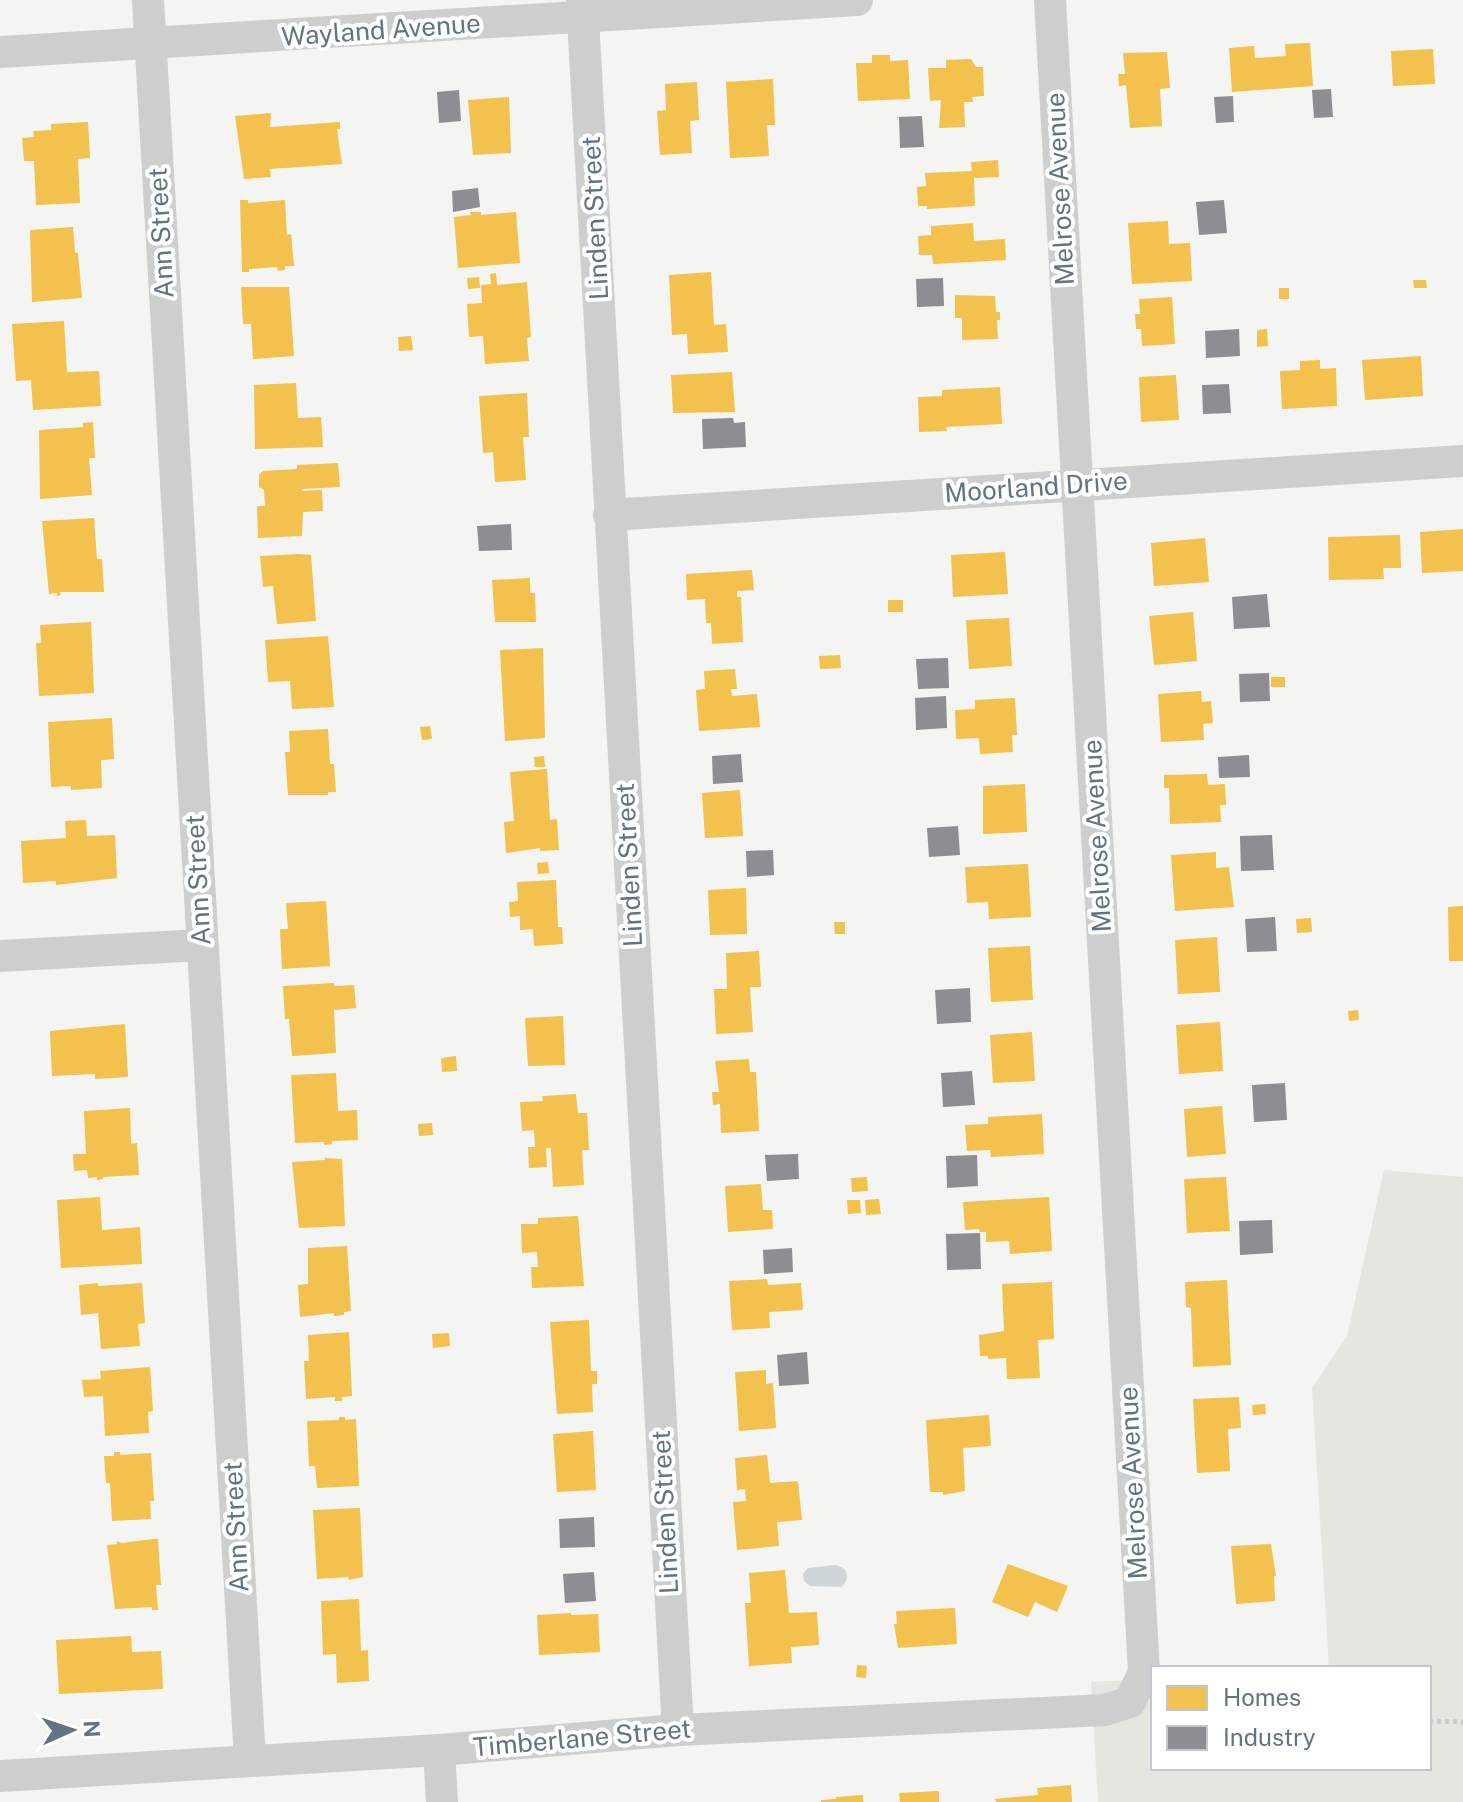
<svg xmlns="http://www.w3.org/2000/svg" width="1463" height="1802" font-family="'Public Sans',sans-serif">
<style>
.green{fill:#e4e7e0}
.water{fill:#ced6d9}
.homes{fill:#f2c14e}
.industry{fill:#8d8d92}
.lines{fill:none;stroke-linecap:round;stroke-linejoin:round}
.path{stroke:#cbcccc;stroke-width:5;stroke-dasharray:4 4;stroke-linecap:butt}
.street{stroke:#cdcfcf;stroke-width:32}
.labels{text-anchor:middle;stroke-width:8;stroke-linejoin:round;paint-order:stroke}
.street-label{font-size:26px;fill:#627484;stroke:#fff}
</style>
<rect width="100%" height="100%" fill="#f4f4f2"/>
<path class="green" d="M1384 1170 1463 1177V1802H1098L1091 1682 1153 1679V1768H1429V1668H1329L1312 1388 1347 1336Z"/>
<path class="water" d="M835 1565C848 1567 851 1579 841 1587L810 1586 804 1581 803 1574 808 1568Z"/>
<g class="homes">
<path d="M1310 43 1313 86 1232 92 1229 48 1254 46 1255 58 1286 56 1285 44Z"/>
<path d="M1433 49 1435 84 1393 86 1391 51Z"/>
<path d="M1167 52 1170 88 1160 89 1162 126 1130 128 1126 85 1119 86 1118 74H1125L1123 53Z"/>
<path d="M872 55H890V61L908 60 910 99 858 101 856 63H872Z"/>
<path d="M971 59 976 67H983L984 96 972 97 973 102H964L965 127 939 128 941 100 930 101 928 68H946V60Z"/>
<path d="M773 79 775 125H767L769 156 730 158 726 82Z"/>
<path d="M697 82 699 120 690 121 692 153 660 155 657 111 666 110 665 84Z"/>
<path d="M509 97 511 153 473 155 468 100Z"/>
<path d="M271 113 270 127 340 122V129H337L342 164 270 169 271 177 244 179 235 116Z"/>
<path d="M88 122 90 158 78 159 80 203 36 205 34 161H24L22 138 34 137 33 131 51 130V124Z"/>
<path d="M998 160 999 177 974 178 975 206 927 209V206H918L917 187 926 186 925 173 972 171 971 162Z"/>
<path d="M240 200H248V203L285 200 287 235 291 234 294 266H285V270L278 271 277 267 249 269V272H242Z"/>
<path d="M470 212H481V215L516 212 520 263 458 268 454 217 471 215Z"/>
<path d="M1168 221 1169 244 1190 243 1192 281 1132 284 1128 223Z"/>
<path d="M973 223 974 241 1005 239 1006 260 933 264 932 255H919L918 236 931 235V226Z"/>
<path d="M73 227 75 253H78L82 298 32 302 30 230Z"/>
<path d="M711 272 714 325 726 324 728 352 688 354 687 334 672 335 669 275Z"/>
<path d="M496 273 497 285 527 282 531 337 527 338 529 361 485 364 483 336 469 337 467 304 482 303 481 285 491 284 490 274Z"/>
<path d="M479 277 480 288 468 289 467 278Z"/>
<path d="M1413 280H1426L1427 288H1414Z"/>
<path d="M241 287H289L294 356 253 359 251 324H243Z"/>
<rect x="1279" y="288" width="10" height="11"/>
<path d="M955 295 995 296 996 312H1000V320H997L998 339 962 340V318H955Z"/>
<path d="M1172 297 1175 344 1142 346 1141 329H1136L1135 314H1140L1139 299Z"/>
<path d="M64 321 67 372 99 371 101 406 33 410 31 380 16 381 12 324Z"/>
<path d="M1267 329 1268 346 1257 347V330Z"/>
<path d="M411 336 413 350 399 351 398 337Z"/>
<path d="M1421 356 1423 396 1365 400 1362 360Z"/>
<path d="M1320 360V369L1336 368 1337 406 1282 409 1280 371 1300 370V361Z"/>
<path d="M732 372 735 412 673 413 671 375Z"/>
<path d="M1176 375 1179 420 1141 422 1139 377Z"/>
<path d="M296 383 298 418 321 417 323 447 255 449 254 385Z"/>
<path d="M1000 387 1002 424 946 427 947 431 919 432 918 397 942 396V390Z"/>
<path d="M527 393 529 437H523L526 480 495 482 493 452 483 453 479 396Z"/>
<path d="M93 422 95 458H89L92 495 40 499 39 430 83 427V423Z"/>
<path d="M338 463 340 487 302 489V491L322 490 323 511 303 512 302 536 258 538 257 506H265L264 490 259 487V475L263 471 297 469V465Z"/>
<path d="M94 518 97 559H102L104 592H60L61 595 57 596V593L49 594 42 521Z"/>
<path d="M1463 529V571L1422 573 1420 532Z"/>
<path d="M1400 535 1401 568H1383L1384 579 1329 580 1328 537Z"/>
<path d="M1205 538 1209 582 1154 586 1151 543Z"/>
<path d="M1005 552 1008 594 953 597 951 555Z"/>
<path d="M299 554 311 555 316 621 277 624 273 586 263 587 260 556Z"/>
<path d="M752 570 754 590 737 591V597H741L743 642 712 644 711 623H706L705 599 687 600 686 574Z"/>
<path d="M530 578V593H535L536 622H495L492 580Z"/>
<rect x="888" y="600" width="15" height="12"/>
<path d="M1193 612 1197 661 1154 665 1149 616Z"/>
<path d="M1009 618 1012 666 969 669 966 620Z"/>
<path d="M91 622 94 693 39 696 36 643H41L40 625Z"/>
<path d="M328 636 334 707 292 709 290 681 268 682 265 640Z"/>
<path d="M543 648 545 738 505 741 500 650Z"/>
<path d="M840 655 841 668 820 669 819 656Z"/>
<path d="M735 669 737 689H731L732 696 757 694 760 727 699 731 696 690 705 689 704 671Z"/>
<rect x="1271" y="677" width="14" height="10"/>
<path d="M1201 691 1202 702 1211 701 1213 723 1203 724 1204 740 1161 742 1158 694Z"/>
<path d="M1015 698 1017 735H1012L1013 752 980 754 979 738 956 739 955 710 975 709V700Z"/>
<path d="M112 718 114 759 101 760 102 788 71 790V786L51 787 48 722Z"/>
<path d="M430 726 432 739 422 740 420 727Z"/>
<path d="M328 729 330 764H334L336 792H328V795H288L285 752H290L289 731Z"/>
<path d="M544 756 545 767H535L534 757Z"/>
<path d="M547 769 550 820 557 819 559 850 540 851V848L506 853 504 822 514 821 510 772Z"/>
<path d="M1207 774 1208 785 1225 784 1226 805H1220L1221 822 1170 824 1169 788H1164V775Z"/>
<path d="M1025 784 1027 832 983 834V786Z"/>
<path d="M740 790 743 836 705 838 702 793Z"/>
<path d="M86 820 87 836 115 835 117 878 56 885V881L23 883 21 841 66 838 65 821Z"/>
<path d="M1216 852V868L1229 867 1234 907 1175 911 1171 855Z"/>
<path d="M548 862 549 873 538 874 537 863Z"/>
<path d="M1028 864 1031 917 989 919 988 902 967 903 965 867Z"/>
<path d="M556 880 558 927H562L563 944 534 946 533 929 520 930V916L510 917 509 902 518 901 517 882Z"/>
<path d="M746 888 747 934 710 935 708 890Z"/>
<path d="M326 901 330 966 282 969 280 929H288L286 903Z"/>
<path d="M1463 906V961H1449L1448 907Z"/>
<path d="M1311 918 1312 932 1297 933 1296 919Z"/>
<path d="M834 922H845V934H835Z"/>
<path d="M1217 937 1220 992 1178 994 1175 940Z"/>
<path d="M1030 946 1033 1000 991 1002 988 948Z"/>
<path d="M759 951 761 987H750L753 1032 716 1034 714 989H727L726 953Z"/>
<path d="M334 983V986L354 985 356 1008 334 1010 336 1053 292 1056 289 1019H285L283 986Z"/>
<path d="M1358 1010 1359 1020 1349 1021 1348 1011Z"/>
<path d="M563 1016 565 1065 528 1066 525 1018Z"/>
<path d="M1220 1022 1223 1071 1179 1074 1176 1025Z"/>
<path d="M125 1024 128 1077 95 1079V1074L52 1076 50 1031Z"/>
<path d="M1032 1032 1035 1081 993 1083 990 1035Z"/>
<path d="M456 1056 457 1071 442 1072 441 1058Z"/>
<path d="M749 1059 750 1072H756L759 1131 721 1133 720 1104 713 1105 712 1092H719L715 1061Z"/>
<path d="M336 1073 338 1111 357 1110 358 1140 332 1141V1144L324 1145V1142L295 1143 291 1075Z"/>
<path d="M576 1094 578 1113H587L589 1150H582L584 1185 553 1187 551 1148H546L547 1167 529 1168 528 1147H535L534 1130 522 1131 520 1102 543 1101 542 1096Z"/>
<path d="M1222 1106 1226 1154 1187 1157 1184 1109Z"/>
<path d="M130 1108 131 1144 137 1143 139 1175 103 1177V1179L97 1180V1177L88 1178 87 1170 74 1171 73 1154H86L84 1111Z"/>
<path d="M1042 1114 1044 1154 991 1157 990 1150 967 1151 965 1125 988 1124V1117Z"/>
<path d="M432 1123 433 1135 419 1136 418 1124Z"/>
<path d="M325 1158 342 1159 345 1226 299 1228 292 1162 325 1160Z"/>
<path d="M867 1177 868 1191 852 1192 851 1178Z"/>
<path d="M1226 1177 1230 1231 1187 1233 1184 1179Z"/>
<path d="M761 1184 763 1210H772L773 1229 728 1232 725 1186Z"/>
<path d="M100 1197 102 1230 140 1227 142 1264 61 1268 57 1200Z"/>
<path d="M1049 1197 1052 1251 1010 1254 1009 1241 986 1242V1232H980L979 1229 965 1230 963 1202Z"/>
<path d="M879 1199 881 1214 866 1215 865 1200Z"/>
<path d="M847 1200H860L861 1213 848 1214Z"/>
<path d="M578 1216 584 1286 532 1288 531 1267H538L537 1252 522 1253 521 1224H538V1218Z"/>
<path d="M347 1246 351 1311 344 1312V1315L334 1316V1313L300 1317 298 1285 308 1284V1248Z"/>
<path d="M767 1279 768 1285 801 1283 803 1310 769 1312 770 1328 732 1330 729 1281Z"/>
<path d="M1227 1280 1231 1365 1193 1367 1191 1308 1186 1307 1185 1282Z"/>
<path d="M1052 1282 1054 1339 1038 1340 1040 1378 1007 1379 1006 1358 988 1359V1356H980L979 1335 1004 1331 1002 1284Z"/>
<path d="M98 1283V1286L142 1283 145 1323 138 1324 140 1346 101 1349 98 1313 81 1315 79 1285Z"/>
<path d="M589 1320 591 1371H597V1384H592L593 1412 557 1414 550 1322Z"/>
<path d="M349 1332 352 1396 342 1397V1401H335V1397L306 1399 304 1361H309L308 1335Z"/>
<path d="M449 1333 450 1346 433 1348 432 1334Z"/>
<path d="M150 1367 153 1411 148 1412 149 1433 105 1436 103 1396 84 1397 82 1380 101 1379 100 1371Z"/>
<path d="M766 1370V1384L773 1383 776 1428 739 1431 735 1372Z"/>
<path d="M1239 1397 1241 1428 1228 1429 1230 1471 1197 1473 1193 1399Z"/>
<path d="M1265 1404 1266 1414 1253 1415 1252 1405Z"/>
<path d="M989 1415 991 1446 963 1448 965 1491 943 1495V1492H930L926 1420Z"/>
<path d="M339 1417H345V1420L356 1419 359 1486 317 1488 315 1466H309L307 1421 339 1420Z"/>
<path d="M593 1431 596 1490 557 1492 553 1434Z"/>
<path d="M114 1452H120V1455L151 1453 154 1501H150L151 1519 112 1521 110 1483H106L104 1456H114Z"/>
<path d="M767 1455 770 1483 798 1481 802 1520 777 1522 779 1546 737 1550 733 1502 746 1501 745 1489 737 1490 735 1458Z"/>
<path d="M360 1508 363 1577 349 1580 348 1577 317 1579 313 1510Z"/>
<path d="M153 1539H158L161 1585H156L158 1610H152V1607L115 1609 107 1545 117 1544V1541L122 1543Z"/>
<path d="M1271 1544 1276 1576H1274L1275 1601 1236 1604 1231 1546Z"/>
<path d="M1008 1564 1068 1586 1057 1612 1035 1602 1028 1617 992 1602Z"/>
<path d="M785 1570 789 1613 817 1612 819 1645 791 1647 792 1663 749 1666 745 1603H751L749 1573Z"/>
<path d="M359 1599 361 1651 368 1650 369 1681 337 1683 336 1654 323 1655 321 1601Z"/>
<path d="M955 1608 957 1644 898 1648 894 1624H897L896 1611Z"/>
<path d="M571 1613V1615L598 1614 600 1652 539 1655 537 1615Z"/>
<path d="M131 1636 132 1652 161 1651 163 1689 59 1694 56 1640Z"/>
<path d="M857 1665 867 1666 866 1678 856 1677Z"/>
<path d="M1071 1785 1072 1802H996L995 1799 1038 1795 1037 1788Z"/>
<path d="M939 1791V1802H900L899 1793Z"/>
<path d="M863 1795V1802H821V1800L836 1799V1797Z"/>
</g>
<g class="industry">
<path d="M1331 89 1333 117 1314 118 1312 90Z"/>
<path d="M459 90 461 121 439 123 437 92Z"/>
<path d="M1233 96 1234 122 1216 123 1214 97Z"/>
<path d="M922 116 924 147 900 148 899 117Z"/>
<path d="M478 188 480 207 453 212 452 191Z"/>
<path d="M1224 200 1227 233 1199 235 1196 202Z"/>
<path d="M943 278 944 306 917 307 916 279Z"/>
<path d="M1239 329 1240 356 1206 358 1205 331Z"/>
<path d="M1229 384 1231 413 1203 414 1202 385Z"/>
<path d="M733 418 734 423 745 422 746 447 703 449 702 419Z"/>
<path d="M511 524 512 550 479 551 477 526Z"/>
<path d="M1267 594 1270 627 1234 629 1232 597Z"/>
<path d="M948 658 949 688 918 689 916 659Z"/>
<path d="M1269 673 1270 701 1240 702 1239 674Z"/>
<path d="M946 696 947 728 916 730 915 698Z"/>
<path d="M741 754 743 782 713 784 712 756Z"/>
<path d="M1249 755 1250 777 1219 778 1218 757Z"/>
<path d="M958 826 960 855 929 857 927 828Z"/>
<path d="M1272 835 1274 870 1241 871 1240 836Z"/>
<path d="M773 850 774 875 747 877 746 851Z"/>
<path d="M1275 917 1277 951 1247 952 1245 919Z"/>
<path d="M970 988 971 1022 937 1024 935 990Z"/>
<path d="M972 1071 975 1105 943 1107 941 1073Z"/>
<path d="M1285 1083 1287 1120 1254 1122 1252 1085Z"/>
<path d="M798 1154 799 1179 767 1181 765 1155Z"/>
<path d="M977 1155 978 1186 947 1188 946 1156Z"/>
<path d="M1272 1220 1273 1253 1240 1255 1239 1221Z"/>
<path d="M980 1233 981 1269 947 1270 946 1234Z"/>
<path d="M792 1248 793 1272 764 1274 763 1250Z"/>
<path d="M807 1352 809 1384 779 1386 777 1355Z"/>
<path d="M594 1517 595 1547 560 1548 559 1519Z"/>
<path d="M594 1572 596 1601 565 1603 563 1574Z"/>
</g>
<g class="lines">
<path class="path" d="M1429 1721 1463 1722"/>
<g class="street">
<path d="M148 0 250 1760"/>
<path d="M582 0 678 1730"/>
<path d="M0 52 857 0"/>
<path d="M609 515 1463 461"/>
<path d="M0 956 202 945"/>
<path d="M439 1750 442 1802"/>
<path d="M0 1776 439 1750 678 1730 1105 1710 1130 1702 1144 1672 1050 0"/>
</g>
</g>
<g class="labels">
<g class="street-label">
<text transform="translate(381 30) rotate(-4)" y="9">Wayland Avenue</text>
<text transform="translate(1060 189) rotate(-93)" y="9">Melrose Avenue</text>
<text transform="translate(595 218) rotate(-93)" y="9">Linden Street</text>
<text transform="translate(161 233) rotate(-93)" y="9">Ann Street</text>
<text transform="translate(1036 487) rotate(-4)" y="9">Moorland Drive</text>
<text transform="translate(1097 836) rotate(-93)" y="9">Melrose Avenue</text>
<text transform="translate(629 865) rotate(-93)" y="9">Linden Street</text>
<text transform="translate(198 880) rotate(-93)" y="9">Ann Street</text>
<text transform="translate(1133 1483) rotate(-93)" y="9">Melrose Avenue</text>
<text transform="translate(665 1512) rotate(-93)" y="9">Linden Street</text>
<text transform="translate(236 1527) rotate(-93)" y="9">Ann Street</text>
<text transform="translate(582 1738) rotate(-5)" y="9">Timberlane Street</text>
</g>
</g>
<rect x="1151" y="1666" width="280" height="104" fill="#ffffff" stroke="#c0c7ce" stroke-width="2"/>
<rect x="1167" y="1686" width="40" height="24" fill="#f2c14e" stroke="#c0c7ce" stroke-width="2"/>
<text x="1223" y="1706" font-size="24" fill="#627484">Homes</text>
<rect x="1167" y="1726" width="40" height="24" fill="#8d8d92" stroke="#c0c7ce" stroke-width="2"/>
<text x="1223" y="1746" font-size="24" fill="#627484">Industry</text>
<g transform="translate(72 1730) rotate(87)" stroke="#ffffff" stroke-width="6" paint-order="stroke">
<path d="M0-6L14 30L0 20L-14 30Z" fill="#627484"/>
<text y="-12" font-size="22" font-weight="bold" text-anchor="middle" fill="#627484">N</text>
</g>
</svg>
